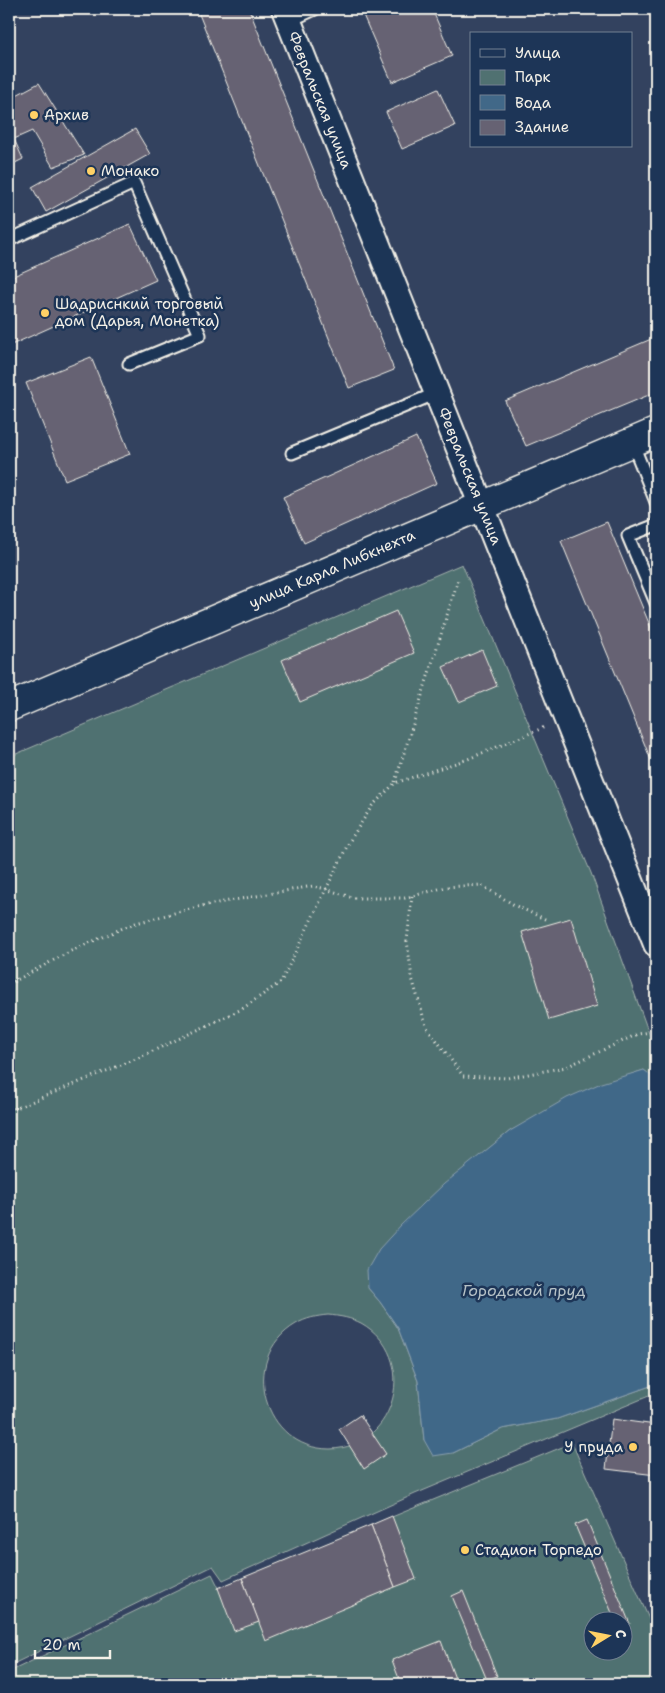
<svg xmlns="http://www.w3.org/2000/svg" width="665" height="1693" font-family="'Shantell Sans',sans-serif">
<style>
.green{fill:#507171;stroke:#a2b1ac;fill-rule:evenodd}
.water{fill:#416888;stroke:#899fae}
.building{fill:#666273;stroke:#f4f1e8}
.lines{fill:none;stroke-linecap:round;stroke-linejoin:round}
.service-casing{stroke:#f4f1e8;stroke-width:15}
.minor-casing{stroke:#f4f1e8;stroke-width:28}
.tertiary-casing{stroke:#f4f1e8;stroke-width:31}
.path{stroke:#f4f1e8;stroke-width:3;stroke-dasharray:1 4;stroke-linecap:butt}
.service{stroke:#1d3557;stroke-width:11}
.minor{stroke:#1d3557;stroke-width:24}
.tertiary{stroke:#1d3557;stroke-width:28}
.poi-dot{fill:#ffd166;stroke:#1d3557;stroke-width:2}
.labels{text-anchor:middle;stroke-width:5;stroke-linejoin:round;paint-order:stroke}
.street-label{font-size:15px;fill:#f4f1e8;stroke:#1d3557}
.poi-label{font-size:15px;fill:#f4f1e8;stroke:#1d3557;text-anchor:start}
.water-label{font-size:16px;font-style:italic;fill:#b5c1c6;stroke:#1d3557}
</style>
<rect width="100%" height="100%" fill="#33425f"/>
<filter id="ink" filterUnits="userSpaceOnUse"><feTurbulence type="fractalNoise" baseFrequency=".02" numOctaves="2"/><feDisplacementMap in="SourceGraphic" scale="10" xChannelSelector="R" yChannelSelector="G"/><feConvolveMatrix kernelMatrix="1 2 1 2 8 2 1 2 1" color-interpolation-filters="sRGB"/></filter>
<g filter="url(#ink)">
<g class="green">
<path d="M462 564 591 873 656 1053V1094L653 1078 644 1070 626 1076 510 1131 481 1155 368 1288 380 1302 398 1328 418 1381 424 1440 453 1453 502 1429 557 1419 656 1384V1393L415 1494 223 1580 213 1566 9 1666V757ZM328 1315C340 1316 351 1318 361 1323 420 1356 397 1448 330 1449 263 1449 238 1358 296 1324 306 1318 317 1316 328 1315Z"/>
<path d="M572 1443 656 1635V1684H9V1672L212 1574 219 1588ZM592 1620H622V1650H592Z"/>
</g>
<path class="water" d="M644 1070 653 1077 656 1094V1384L557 1419 502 1429 453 1453 433 1456 424 1440 418 1381 398 1328 380 1302 368 1288 367 1270 379 1249 401 1225 444 1184 510 1131 567 1098 601 1083Z"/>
<g class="building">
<path d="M197 9H249L394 370 349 388Z"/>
<path d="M378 9H432L452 56 392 82 363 15Z"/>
<path d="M39 83 84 155 53 167 32 131 14 139 23 159 9 166V99Z"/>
<path d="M438 89 455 126 402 149 386 112Z"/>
<path d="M135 129 150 154 46 212 32 187Z"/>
<path d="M130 224 156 280 9 346V278Z"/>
<path d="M656 337V392L526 446 505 401Z"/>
<path d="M91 357 130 454 65 480 26 383Z"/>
<path d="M416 437 437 483 304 543 283 497Z"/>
<path d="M607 522 656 640V772L561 541Z"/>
<path d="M396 611 414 653 300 702 282 660Z"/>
<path d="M482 650 497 686 459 702 443 667Z"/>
<path d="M571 918 597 1006 549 1020 522 932Z"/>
<path d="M360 1415 386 1454 364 1469 339 1429Z"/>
<path d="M612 1419 656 1425V1475L606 1469Z"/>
<path d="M392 1516 416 1579 395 1587 371 1525Z"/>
<path d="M587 1520 630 1624 622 1627V1620H615L575 1525Z"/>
<path d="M371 1525 395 1587 266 1641 242 1578Z"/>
<path d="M242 1578 259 1622 234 1631 218 1588Z"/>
<path d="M463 1591 497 1676 487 1680 452 1596Z"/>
<path d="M441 1641 457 1684H401L392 1660Z"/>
</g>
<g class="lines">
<defs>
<g id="service">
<path d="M289 21 315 9"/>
<path d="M9 240 134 183 200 335 129 364"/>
<path d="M632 442 656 502"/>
<path d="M292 453 437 393"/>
<path d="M656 525 628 536 656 603"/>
</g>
<path id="minor" d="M284 9 656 944"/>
<path id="tertiary" d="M9 707 656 432"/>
</defs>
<use href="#service" class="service-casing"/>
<use href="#minor" class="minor-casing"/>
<use href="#tertiary" class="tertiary-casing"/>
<g class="path">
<path d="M395 782 458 580"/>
<path d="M412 896 407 941 412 978 426 1026 463 1076 507 1078 566 1067 638 1034 656 1031"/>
<path d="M9 984 71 951 132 924 201 906 313 886 326 889 353 898H405L446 887 481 885 516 906 547 920"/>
<path d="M9 1111 138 1058 242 1009 281 982 349 842 372 806 395 783 468 759 545 727"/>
</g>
<use href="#service" class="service"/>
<use href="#minor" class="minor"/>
<use href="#tertiary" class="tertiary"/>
</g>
</g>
<g class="poi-dot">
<circle cx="34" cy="115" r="5"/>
<circle cx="91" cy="171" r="5"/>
<circle cx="45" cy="313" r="5"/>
<circle cx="633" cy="1447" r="5"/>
<circle cx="465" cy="1550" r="5"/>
</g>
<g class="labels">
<g class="street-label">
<text transform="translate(320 100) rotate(68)" y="5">Февральская улица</text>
<text transform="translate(470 476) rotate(68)" y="5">Февральская улица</text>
<text transform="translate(332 569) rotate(-23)" y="5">улица Карла Либкнехта</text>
</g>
<g class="poi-label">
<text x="44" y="120">Архив</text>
<text x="101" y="176">Монако</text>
<text x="55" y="309">Шадриснкий торговый<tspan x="55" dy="17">дом (Дарья, Монетка)</tspan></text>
<text x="623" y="1452" text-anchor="end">У пруда</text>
<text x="475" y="1555">Стадион Торпедо</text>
</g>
<g class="water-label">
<text x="524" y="1296">Городской пруд</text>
</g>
</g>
<rect width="665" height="1693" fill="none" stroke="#1d3557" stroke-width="30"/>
<rect x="15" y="15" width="635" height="1663" fill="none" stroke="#f4f1e8" stroke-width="2" filter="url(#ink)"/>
<rect x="470" y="32" width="162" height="115" fill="#1d3557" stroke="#738091"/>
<rect x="480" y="49" width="25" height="8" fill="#1d3557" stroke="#738091"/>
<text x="515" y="58" font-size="15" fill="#f4f1e8">Улица</text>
<rect x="480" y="70" width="25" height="15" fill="#507171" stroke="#738091"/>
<text x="515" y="82" font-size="15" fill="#f4f1e8">Парк</text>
<rect x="480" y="95" width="25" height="15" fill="#416888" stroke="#738091"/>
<text x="515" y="108" font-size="15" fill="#f4f1e8">Вода</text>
<rect x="480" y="120" width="25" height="15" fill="#666273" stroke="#738091"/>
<text x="515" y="132" font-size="15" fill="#f4f1e8">Здание</text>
<g transform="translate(608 1636) rotate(80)"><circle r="24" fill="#1d3557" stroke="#738091"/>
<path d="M0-4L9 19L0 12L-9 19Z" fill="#ffd166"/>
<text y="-8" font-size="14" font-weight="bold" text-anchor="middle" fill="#f4f1e8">С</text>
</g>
<path d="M35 1650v8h75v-8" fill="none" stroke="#f4f1e8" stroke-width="2.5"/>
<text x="42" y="1650" font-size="15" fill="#f4f1e8" stroke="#1d3557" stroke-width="4" paint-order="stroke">20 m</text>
</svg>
